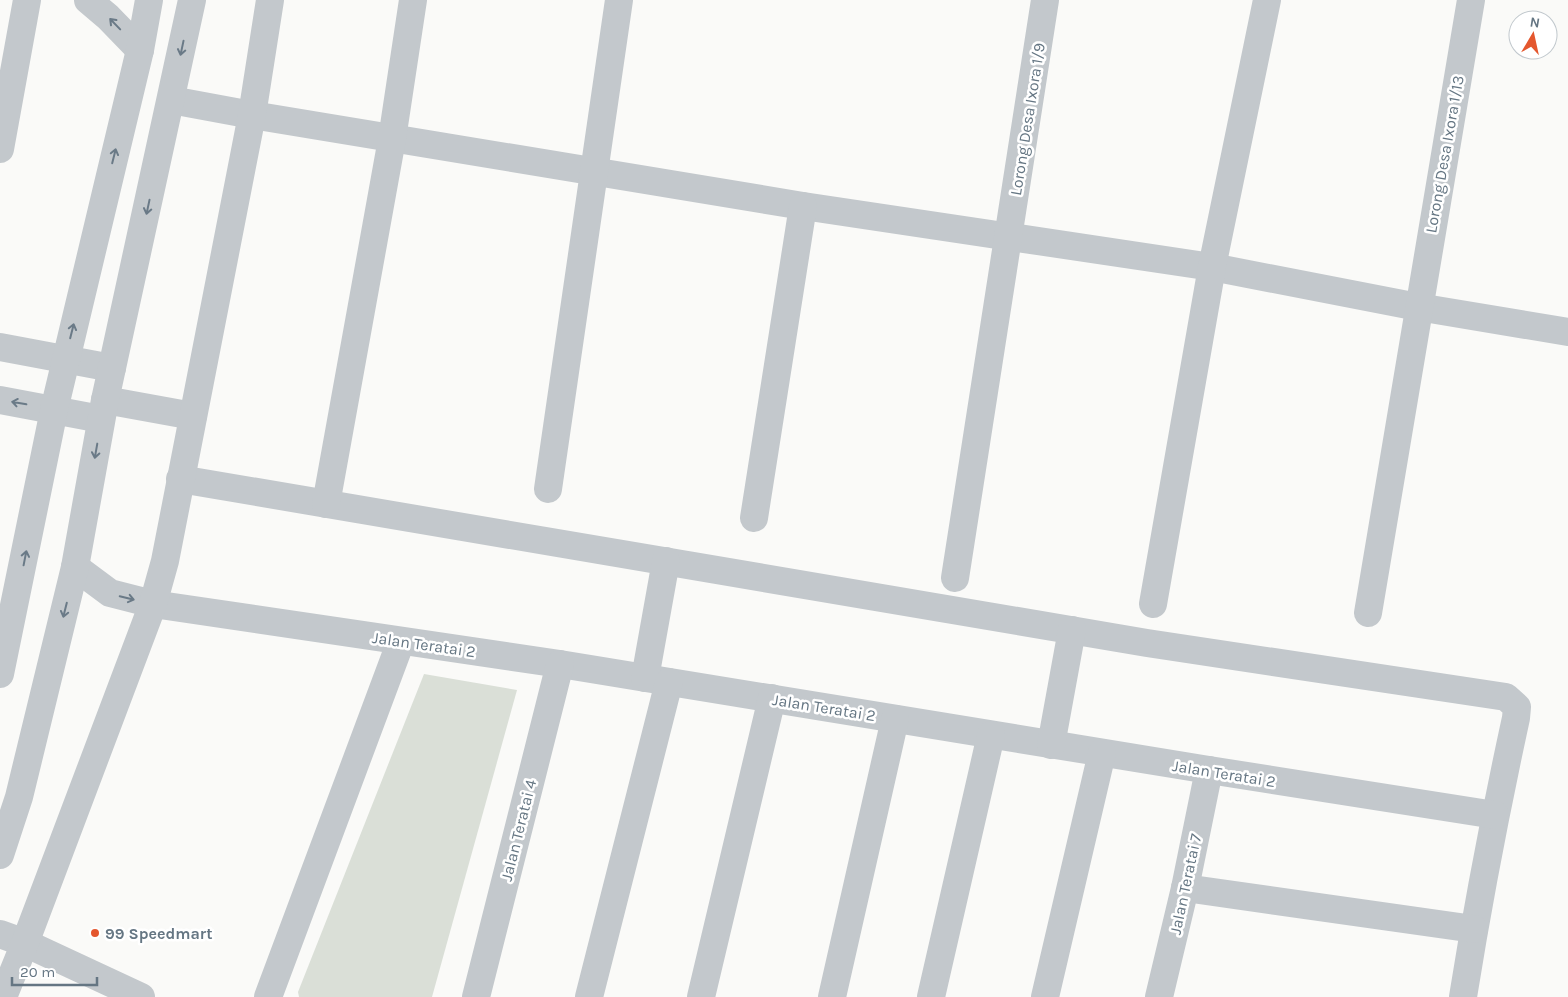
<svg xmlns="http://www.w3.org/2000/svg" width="1568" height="997" font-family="Karla,sans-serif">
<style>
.green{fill:#dadfd7}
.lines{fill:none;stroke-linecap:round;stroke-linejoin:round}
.minor{stroke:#c3c8cc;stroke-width:28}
.oneway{stroke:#6a7a87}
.poi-dot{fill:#e4572e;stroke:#fff;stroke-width:2}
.labels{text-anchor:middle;stroke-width:5;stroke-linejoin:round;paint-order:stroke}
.street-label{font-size:16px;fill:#657683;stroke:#fff}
.poi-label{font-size:16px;font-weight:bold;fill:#657683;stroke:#fff;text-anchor:start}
</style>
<rect width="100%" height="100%" fill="#fafaf8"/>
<path class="green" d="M424 674 517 690 432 997H299L298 992Z"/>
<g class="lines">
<g class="minor">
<path d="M88 0 108 17 140 50"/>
<path d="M171 100 252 115 803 206 1212 267 1418 307 1568 332"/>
<path d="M0 149 27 0"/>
<path d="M0 347 112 368"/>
<path d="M0 400 101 419"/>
<path d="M105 400 193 416"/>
<path d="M180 479 1147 643 1506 697 1517 707 1516 718C1496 810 1478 903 1463 997"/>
<path d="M548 489 619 0"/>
<path d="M326 504 392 139 413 0"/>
<path d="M754 518 803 206"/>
<path d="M75 567 110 593 153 604 560 664 1209 770 1495 815"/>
<path d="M955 578 1045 0"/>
<path d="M1153 604 1212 267 1267 0"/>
<path d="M1368 613 1471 0"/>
<path d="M0 674 54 410 140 50 149 0"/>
<path d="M645 678 666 561"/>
<path d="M1051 745 1072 630"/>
<path d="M0 855 19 797 75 567 105 400 192 0"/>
<path d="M1185 888 1474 929"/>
<path d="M0 934 25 943 141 997"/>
<path d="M3 997 25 943 153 604 165 561 252 115 270 0"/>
<path d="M268 997 401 641"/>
<path d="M476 997 560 664"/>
<path d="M589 997 669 682"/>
<path d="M701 997 772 698"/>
<path d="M832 997 895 719"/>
<path d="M931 997 991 735"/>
<path d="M1045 997 1102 753"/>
<path d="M1159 997 1185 888 1209 770"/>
</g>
</g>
<defs><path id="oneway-shaft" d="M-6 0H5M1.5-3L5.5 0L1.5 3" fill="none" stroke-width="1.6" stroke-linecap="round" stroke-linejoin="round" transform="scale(1.25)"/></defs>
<g class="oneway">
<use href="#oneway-shaft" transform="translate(115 24) rotate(-134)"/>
<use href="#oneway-shaft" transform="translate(182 48) rotate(102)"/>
<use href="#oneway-shaft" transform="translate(114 156) rotate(-76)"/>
<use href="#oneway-shaft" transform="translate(148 207) rotate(102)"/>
<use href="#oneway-shaft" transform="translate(72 331) rotate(-76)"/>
<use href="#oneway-shaft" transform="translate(19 403) rotate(-170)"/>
<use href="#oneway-shaft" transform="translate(96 451) rotate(100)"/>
<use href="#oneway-shaft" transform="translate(25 558) rotate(-79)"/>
<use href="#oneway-shaft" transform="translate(127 598) rotate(14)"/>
<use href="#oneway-shaft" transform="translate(65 610) rotate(104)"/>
</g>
<circle class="poi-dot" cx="95" cy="933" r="5"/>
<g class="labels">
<g class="street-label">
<text transform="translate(1027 119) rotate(-81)" y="6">Lorong Desa Ixora 1/9</text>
<text transform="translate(1444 154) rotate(-80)" y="6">Lorong Desa Ixora 1/13</text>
<text transform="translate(424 644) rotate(8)" y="6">Jalan Teratai 2</text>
<text transform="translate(824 707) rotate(9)" y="6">Jalan Teratai 2</text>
<text transform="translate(1224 773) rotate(9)" y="6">Jalan Teratai 2</text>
<text transform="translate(518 830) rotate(-76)" y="6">Jalan Teratai 4</text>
<text transform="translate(1185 884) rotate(-78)" y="6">Jalan Teratai 7</text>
</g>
<g class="poi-label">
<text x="105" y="939">99 Speedmart</text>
</g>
</g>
<g transform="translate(1533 35) rotate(9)"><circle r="24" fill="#ffffff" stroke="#c1c8cd"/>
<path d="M0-4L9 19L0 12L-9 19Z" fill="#e4572e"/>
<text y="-8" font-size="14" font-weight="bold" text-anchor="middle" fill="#657683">N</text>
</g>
<path d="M12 977v8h85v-8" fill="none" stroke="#657683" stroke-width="2.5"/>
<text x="20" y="977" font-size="15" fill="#657683" stroke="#ffffff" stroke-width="4" paint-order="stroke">20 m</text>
</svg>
